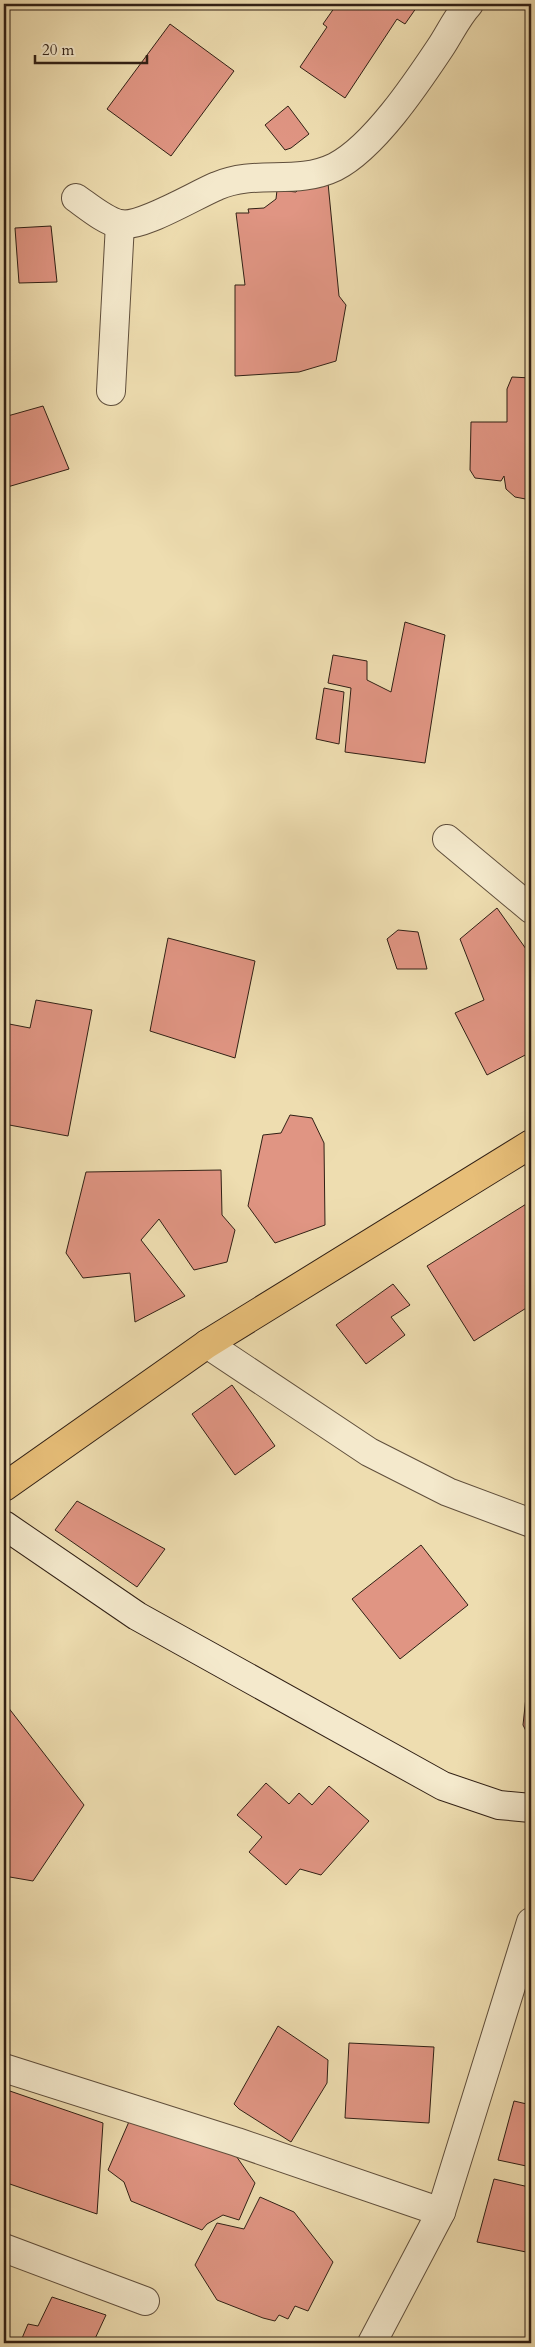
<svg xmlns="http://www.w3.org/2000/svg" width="535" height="2347" font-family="Cardo,serif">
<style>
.building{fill:#e09583;stroke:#312015}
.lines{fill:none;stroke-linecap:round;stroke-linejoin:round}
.street-casing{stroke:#604f3c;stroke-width:30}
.secondary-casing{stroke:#312015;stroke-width:30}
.highway-casing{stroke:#312015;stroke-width:30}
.street{stroke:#f4e9cc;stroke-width:28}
.secondary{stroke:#f4e9cc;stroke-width:28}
.highway{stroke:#e7be78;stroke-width:28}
</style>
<rect width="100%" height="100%" fill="#eeddb0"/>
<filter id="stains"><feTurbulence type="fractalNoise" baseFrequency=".004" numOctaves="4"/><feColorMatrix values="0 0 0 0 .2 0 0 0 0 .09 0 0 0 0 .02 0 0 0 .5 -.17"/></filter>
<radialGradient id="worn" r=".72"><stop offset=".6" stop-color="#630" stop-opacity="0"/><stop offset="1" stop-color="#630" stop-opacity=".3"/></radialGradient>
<g class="building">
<path d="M337 4H419L405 24 397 19 345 98 300 67 327 27 323 24Z"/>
<path d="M170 24 234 71 171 156 107 109Z"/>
<path d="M288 106 309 134 291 148 285 150 265 125Z"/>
<path d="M328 183 339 296 346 305 336 361 299 372 235 376V285H245L236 213H249L248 209 264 208 276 199 277 190 296 192 302 186Z"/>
<path d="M51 226 57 282 19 283 15 228Z"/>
<path d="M512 377 531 378V500L515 497 506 489 504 476 501 481 475 478 470 470 471 422H507V389Z"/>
<path d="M43 406 69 469 4 488V417Z"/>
<path d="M405 622 445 635 425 763 345 752 351 688 328 683 333 655 367 661V680L391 692Z"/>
<path d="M324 688 344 692 339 744 316 739Z"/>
<path d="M497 908 531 956V1052L487 1075 455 1013 484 1000 460 939Z"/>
<path d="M398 930 418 932 427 969H397L387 939Z"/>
<path d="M168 938 255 961 235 1058 150 1031Z"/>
<path d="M36 1000 92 1010 68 1136 4 1124V1023L30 1028Z"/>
<path d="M290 1115 312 1118 324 1143 325 1225 275 1243 248 1206 263 1135 281 1133Z"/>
<path d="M221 1170 222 1215 235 1230 227 1262 194 1270 159 1219 141 1240 185 1296 135 1322 130 1273 83 1278 66 1253 86 1172Z"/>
<path d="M531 1201V1305L474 1341 427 1266Z"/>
<path d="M393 1284 410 1305 391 1317 405 1335 366 1364 336 1325Z"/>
<path d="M232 1385 275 1446 235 1475 192 1414Z"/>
<path d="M77 1501 165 1549 137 1587 55 1530Z"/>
<path d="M421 1545 468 1605 400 1659 352 1599Z"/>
<path d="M531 1650V1741L523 1725Z"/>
<path d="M4 1702 84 1805 33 1881 4 1876Z"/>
<path d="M266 1783 289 1804 299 1793 312 1805 329 1786 369 1821 321 1875 300 1869 286 1885 249 1852 262 1837 237 1815Z"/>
<path d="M278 2026 328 2060 327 2083 291 2142 239 2109 234 2104Z"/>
<path d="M349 2043 434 2047 429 2123 345 2118Z"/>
<path d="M4 2089 103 2123 97 2214 4 2182Z"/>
<path d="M514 2101 531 2105V2167L498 2160Z"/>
<path d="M131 2117 234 2153 255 2183 239 2220 223 2215 207 2224 202 2230 131 2201 124 2182 108 2170Z"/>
<path d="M494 2179 529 2187 531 2179V2253L477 2242Z"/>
<path d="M260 2197 294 2212 333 2262 308 2311 295 2306 288 2319 279 2315 275 2321 263 2318 217 2300 195 2265 217 2223 244 2229Z"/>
<path d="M52 2297 106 2315 93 2343H20L28 2324 38 2326Z"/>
</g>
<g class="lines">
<defs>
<g id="street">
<path d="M76 198C89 207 104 220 119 224 140 229 195 195 217 186 256 169 296 186 335 167 374 147 416 84 440 48 450 33 457 17 469 4"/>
<path d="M111 391 120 224"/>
<path d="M447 839 531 909"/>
<path d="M207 1344 369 1452 448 1492 531 1523"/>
<path d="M4 2068 237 2142 441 2212"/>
<path d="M4 2248 145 2301"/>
<path d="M372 2343 441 2212 531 1922"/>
</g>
<path id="secondary" d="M4 1525 137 1616 443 1786 499 1805 531 1808"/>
<path id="highway" d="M4 1487 207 1344 531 1144"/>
</defs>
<use href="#street" class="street-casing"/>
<use href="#secondary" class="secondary-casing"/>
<use href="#highway" class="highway-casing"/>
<use href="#street" class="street"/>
<use href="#secondary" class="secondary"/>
<use href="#highway" class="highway"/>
</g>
<rect width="535" height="2347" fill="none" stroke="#eeddb0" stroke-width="20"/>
<rect x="5" y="5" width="525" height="2337" fill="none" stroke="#312015" stroke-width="2.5"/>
<rect x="10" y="10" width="515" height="2327" fill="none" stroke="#312015"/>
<path d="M35 55v8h112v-8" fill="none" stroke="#312015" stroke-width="2.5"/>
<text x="42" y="55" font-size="15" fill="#312015" stroke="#f4e9cc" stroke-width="4" paint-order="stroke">20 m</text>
<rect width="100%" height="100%" filter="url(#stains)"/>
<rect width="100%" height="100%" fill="url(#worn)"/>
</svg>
